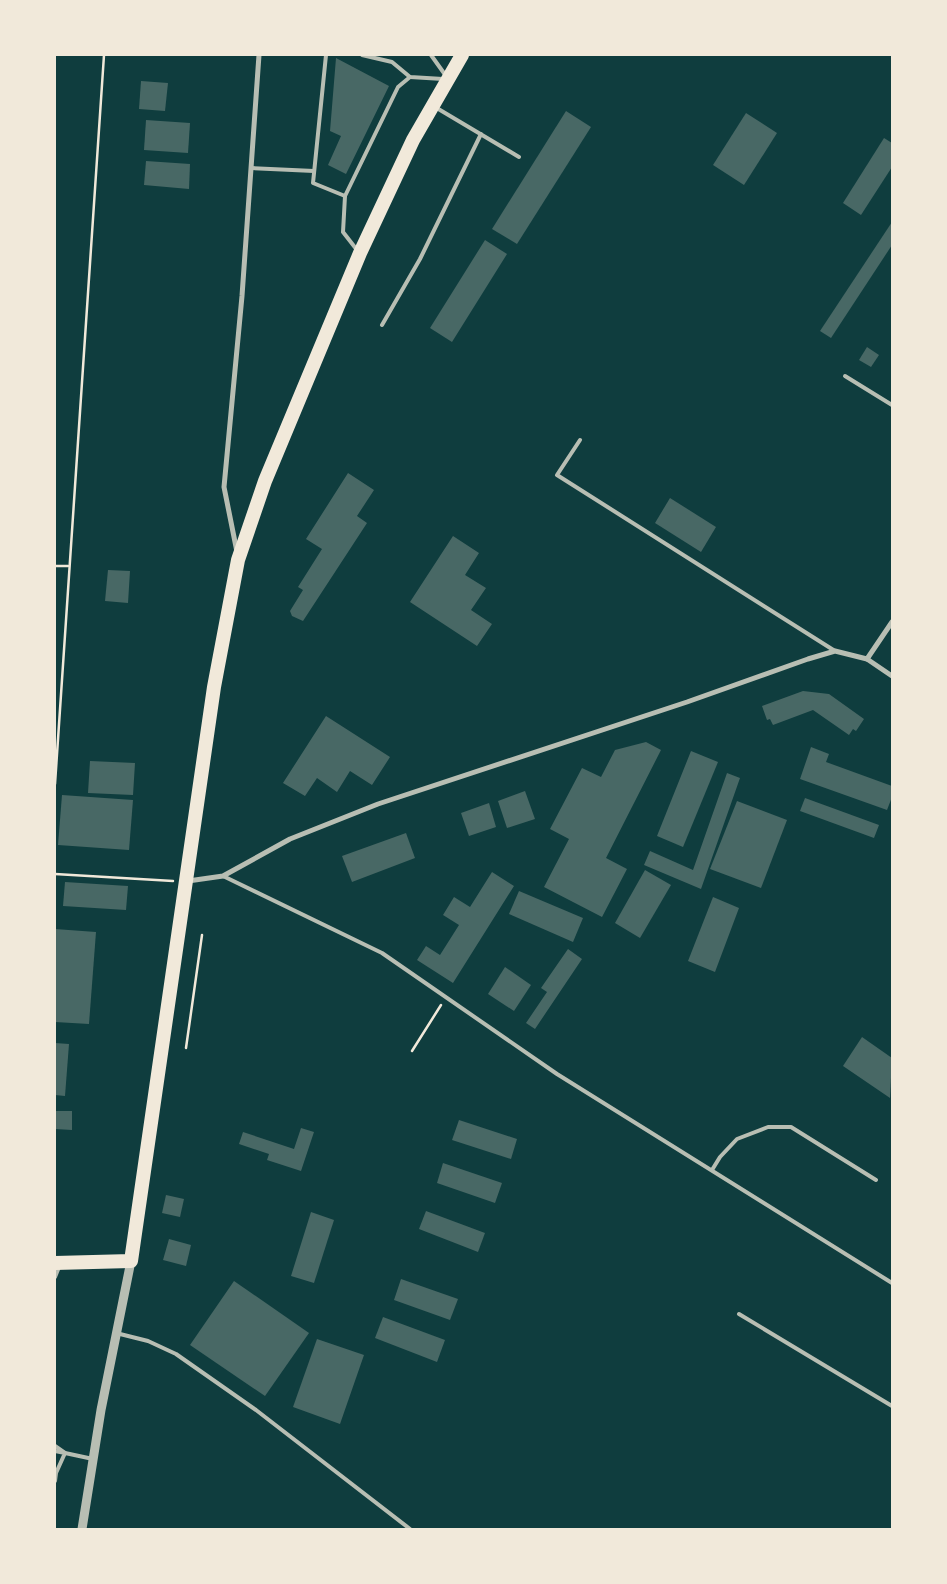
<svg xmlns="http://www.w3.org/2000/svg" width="947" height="1584" font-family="Montserrat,sans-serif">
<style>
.building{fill:#486865}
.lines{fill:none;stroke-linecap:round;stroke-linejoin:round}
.path{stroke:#f1e9da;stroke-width:2.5}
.service{stroke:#b8beb3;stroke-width:4}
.minor{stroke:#b8beb3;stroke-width:5}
.tertiary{stroke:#b8beb3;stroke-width:9}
.trunk{stroke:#f1e9da;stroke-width:14}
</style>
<rect width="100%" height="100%" fill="#0f3d3e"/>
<g class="building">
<path d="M336 58 389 86 346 174 328 165 341 136 330 131Z"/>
<path d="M141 81 168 83 165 111 139 109Z"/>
<path d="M566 111 591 127 517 244 492 229Z"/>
<path d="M746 113 777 133 744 185 713 165Z"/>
<path d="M146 120 190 123 188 153 144 150Z"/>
<path d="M884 138 892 143V167L861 215 843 203Z"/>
<path d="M146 161 190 164 189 189 144 185Z"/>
<path d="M892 222V245L831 338 820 331Z"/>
<path d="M485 240 507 254 452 342 430 328Z"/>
<path d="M867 347 879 355 871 367 859 360Z"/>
<path d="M348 473 374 490 357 516 367 523 303 621 292 616 290 611 303 590 298 587 322 549 306 539Z"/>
<path d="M670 498 716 527 701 552 655 523Z"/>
<path d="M453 536 479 553 465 575 486 588 471 610 492 624 477 646 410 602Z"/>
<path d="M108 570 130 571 128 603 105 601Z"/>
<path d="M803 691 829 694 864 719 856 731 853 729 849 735 813 710 773 725 770 719 767 720 762 706Z"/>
<path d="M326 716 390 757 372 785 350 771 337 792 317 778 305 796 283 783Z"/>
<path d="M646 742 661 750 606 858 627 869 602 917 544 887 569 839 550 829 582 768 601 777 615 750Z"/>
<path d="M811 747 829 754 826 762 892 786V797L887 810 800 779Z"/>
<path d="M691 751 718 762 683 847 657 836Z"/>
<path d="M90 761 135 763 133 795 88 793Z"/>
<path d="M727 773 740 778 701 889 644 865 650 851 693 870Z"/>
<path d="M525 791 535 819 507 828 498 801Z"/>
<path d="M62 795 133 800 129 850 58 845Z"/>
<path d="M805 798 879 825 874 838 800 811Z"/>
<path d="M737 801 787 820 761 888 710 869Z"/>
<path d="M489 803 496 827 469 836 461 813Z"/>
<path d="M406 833 415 858 352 882 342 856Z"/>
<path d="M645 870 671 885 640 938 615 923Z"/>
<path d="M492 872 514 886 453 983 417 960 426 946 440 955 459 925 443 915 454 897 470 907Z"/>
<path d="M65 882 128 886 126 910 63 906Z"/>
<path d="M519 891 583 918 573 942 509 914Z"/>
<path d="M713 897 739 908 715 972 688 961Z"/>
<path d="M55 929 96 932 89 1024 55 1022Z"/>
<path d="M568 949 582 959 535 1029 526 1023 547 992 541 988Z"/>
<path d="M505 967 531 985 514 1011 488 994Z"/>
<path d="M862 1037 892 1058 890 1098 843 1066Z"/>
<path d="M55 1043 69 1044 65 1096 55 1095Z"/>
<path d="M55 1111H72V1130L55 1129Z"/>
<path d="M459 1120 517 1139 511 1159 452 1140Z"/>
<path d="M301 1128 314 1132 301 1171 267 1160 269 1154 239 1144 243 1132 294 1149Z"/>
<path d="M443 1163 502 1183 495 1203 437 1183Z"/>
<path d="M166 1195 184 1199 180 1217 162 1213Z"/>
<path d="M426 1211 485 1233 478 1252 419 1229Z"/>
<path d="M311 1212 334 1220 314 1283 291 1276Z"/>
<path d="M169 1239 191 1245 186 1266 163 1260Z"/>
<path d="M401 1279 458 1299 450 1320 394 1300Z"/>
<path d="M234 1281 309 1333 265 1396 190 1345Z"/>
<path d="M383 1317 445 1340 437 1362 375 1338Z"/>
<path d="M317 1339 364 1355 340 1424 293 1407Z"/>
</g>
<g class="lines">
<g class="path">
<path d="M55 566H68"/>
<path d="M55 784 104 55"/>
<path d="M55 874 173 881"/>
<path d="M186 1048 202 935"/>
<path d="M412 1051 441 1005"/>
</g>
<g class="service">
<path d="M326 55 313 183 345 196"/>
<path d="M362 55 392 62 410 77 443 79"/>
<path d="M431 55 446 76"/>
<path d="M435 107 519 157"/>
<path d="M251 168 314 171"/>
<path d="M357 250 343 232 345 196 398 87 410 77"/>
<path d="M382 325 420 259 481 134"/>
<path d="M845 376 892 405"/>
<path d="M580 440 557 475 835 651"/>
<path d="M223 876 382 953 557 1074 892 1283"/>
<path d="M712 1170 720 1157 737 1139 768 1127H791L876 1180"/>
<path d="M55 1277 59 1267"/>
<path d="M739 1314 892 1406"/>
<path d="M116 1333 148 1341 176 1354 256 1410 410 1529"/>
<path d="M55 1446 65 1453 93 1459"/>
<path d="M55 1451 65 1453 56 1473 55 1481"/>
</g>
<g class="minor">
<path d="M237 552 224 487 242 296 259 55"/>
<path d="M867 659 892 622"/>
<path d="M188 881 223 876 290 839 378 804 687 702 808 659 835 651 867 659 892 676"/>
</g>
<path class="tertiary" d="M82 1529 101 1410 131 1261"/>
<path class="trunk" d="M55 1263 131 1261 214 687 238 560 265 481 360 253 413 140 462 55"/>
</g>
<rect width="947" height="1584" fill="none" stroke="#f1e9da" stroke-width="112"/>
</svg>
